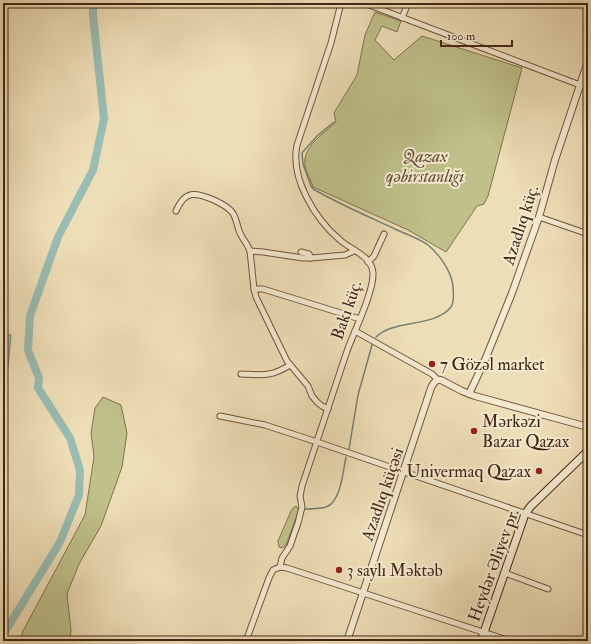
<svg xmlns="http://www.w3.org/2000/svg" width="591" height="644" font-family="'IM FELL Double Pica',serif">
<style>
.green{fill:#bfc08a;stroke:#827250}
.water{fill:#9abcb3;stroke:#788074}
.lines{fill:none;stroke-linecap:round;stroke-linejoin:round}
.stream{stroke:#788074;stroke-width:1.5}
.river{stroke:#9abcb3;stroke-width:8}
.minor-casing{stroke:#70533e;stroke-width:7}
.tertiary-casing{stroke:#70533e;stroke-width:8}
.secondary-casing{stroke:#462516;stroke-width:9}
.minor{stroke:#f4ead0;stroke-width:5}
.tertiary{stroke:#f4ead0;stroke-width:6}
.secondary{stroke:#f4ead0;stroke-width:7}
.poi-dot{fill:#8f2418;stroke:#f4ead0;stroke-width:1.5}
.labels{text-anchor:middle;stroke-width:4;stroke-linejoin:round;paint-order:stroke}
.park-label{font-size:17px;font-style:italic;fill:#644c33;stroke:#f4ead0}
.street-label{font-size:17px;fill:#462516;stroke:#f4ead0}
.poi-label{font-size:17px;fill:#462516;stroke:#f4ead0;text-anchor:start}
</style>
<rect width="100%" height="100%" fill="#eedeb7"/>
<filter id="stains"><feTurbulence type="fractalNoise" baseFrequency=".005" numOctaves="4"/><feColorMatrix values="0 0 0 0 .2 0 0 0 0 .09 0 0 0 0 .02 0 0 0 .5 -.17"/></filter>
<radialGradient id="worn" r=".72"><stop offset=".6" stop-color="#630" stop-opacity="0"/><stop offset="1" stop-color="#630" stop-opacity=".3"/></radialGradient>
<g class="green">
<path d="M375 12 401 21 397 32 382 26 375 40 394 60 422 36 522 68 488 196 484 204 477 206 446 252 408 230 313 187C311 180 306 173 305 166 302 147 324 133 336 122L334 113 357 75 365 35Z"/>
<path d="M103 397 121 405 127 433 122 467 101 526 79 564 67 594 71 630 70 641H20L23 631 85 515 94 457 91 433 95 408Z"/>
<path d="M296 506 299 510 286 545 282 548 279 547 278 541 291 511 293 508Z"/>
</g>
<path class="water" d="M3 334 11 335 7 377 3 378Z"/>
<g class="lines">
<g class="stream">
<path d="M334 122 317 136 302 153 303 164 311 186 313 189C339 204 367 216 395 229 405 234 419 238 428 245 440 255 451 271 453 286 453 292 455 301 451 307 434 328 394 319 376 337"/>
<path d="M349 449 358 395 372 345"/>
<path d="M304 509C311 509 319 509 326 507 341 502 343 471 346 457"/>
</g>
<path class="river" d="M3 635 60 542 79 495 80 470 70 438 38 388 39 378 28 350 30 316 58 237 93 170 104 119 93 15V3"/>
<defs>
<g id="minor">
<path d="M364 3 588 88"/>
<path d="M402 18 408 3"/>
<path d="M176 211C185 190 195 192 214 200 220 203 227 206 232 212 237 218 237 228 241 235 244 241 248 245 250 251"/>
<path d="M539 217 588 234"/>
<path d="M354 251 345 255 311 258H303L263 252 250 251 254 289H263L360 319"/>
<path d="M301 252 309 254 311 258"/>
<path d="M368 262 374 256 384 234"/>
<path d="M254 289 256 297 287 361 308 386 312 396 317 402 322 406 328 409"/>
<path d="M355 331 432 374 438 380"/>
<path d="M241 374C263 375 271 377 290 365"/>
<path d="M220 416 265 425 317 442 588 535"/>
<path d="M280 567 282 558 290 546 298 523 302 507 300 496 302 486C317 441 332 396 347 351 354 332 374 291 373 273 372 256 351 250 340 240 315 219 290 178 297 145L331 43 341 3"/>
<path d="M280 567 287 568 510 641"/>
<path d="M505 573 548 589"/>
<path d="M246 641 269 578 273 570 280 567"/>
</g>
<g id="tertiary">
<path d="M469 394 485 360 512 293 539 217 555 160 588 61"/>
<path d="M347 641 431 388C433 384 435 379 441 380L462 391 475 396 588 427"/>
</g>
<path id="secondary" d="M481 641 525 514 531 506 588 451"/>
</defs>
<use href="#minor" class="minor-casing"/>
<use href="#tertiary" class="tertiary-casing"/>
<use href="#secondary" class="secondary-casing"/>
<use href="#minor" class="minor"/>
<use href="#tertiary" class="tertiary"/>
<use href="#secondary" class="secondary"/>
</g>
<g class="poi-dot">
<circle cx="432" cy="364" r="4"/>
<circle cx="474" cy="431" r="4"/>
<circle cx="539" cy="471" r="4"/>
<circle cx="339" cy="570" r="4"/>
</g>
<g class="labels">
<g class="park-label">
<text x="425" y="162">Qazax<tspan x="425" dy="20">qəbirstanlığı</tspan></text>
</g>
<g class="street-label">
<text transform="translate(520 225) rotate(-72)" y="6">Azadlıq küç.</text>
<text transform="translate(346 310) rotate(-71)" y="6">Bakı küç.</text>
<text transform="translate(382 494) rotate(-71)" y="6">Azadlıq küçəsi</text>
<text transform="translate(493 565) rotate(-70)" y="6">Heydər Əliyev pr.</text>
</g>
<g class="poi-label">
<text x="440" y="370">7 Gözəl market</text>
<text x="482" y="427">Mərkəzi<tspan x="482" dy="20">Bazar Qazax</tspan></text>
<text x="531" y="477" text-anchor="end">Univermaq Qazax</text>
<text x="347" y="576">3 saylı Məktəb</text>
</g>
</g>
<rect width="591" height="644" fill="none" stroke="#eedeb7" stroke-width="16"/>
<rect x="4" y="4" width="583" height="636" fill="none" stroke="#462516" stroke-width="2"/>
<rect x="8" y="8" width="575" height="628" fill="none" stroke="#462516"/>
<path d="M441 40v6h71v-6" fill="none" stroke="#462516" stroke-width="2"/>
<text x="447" y="40" font-size="12" fill="#462516" stroke="#f4ead0" stroke-width="3" paint-order="stroke">100 m</text>
<rect width="100%" height="100%" filter="url(#stains)"/>
<rect width="100%" height="100%" fill="url(#worn)"/>
</svg>
